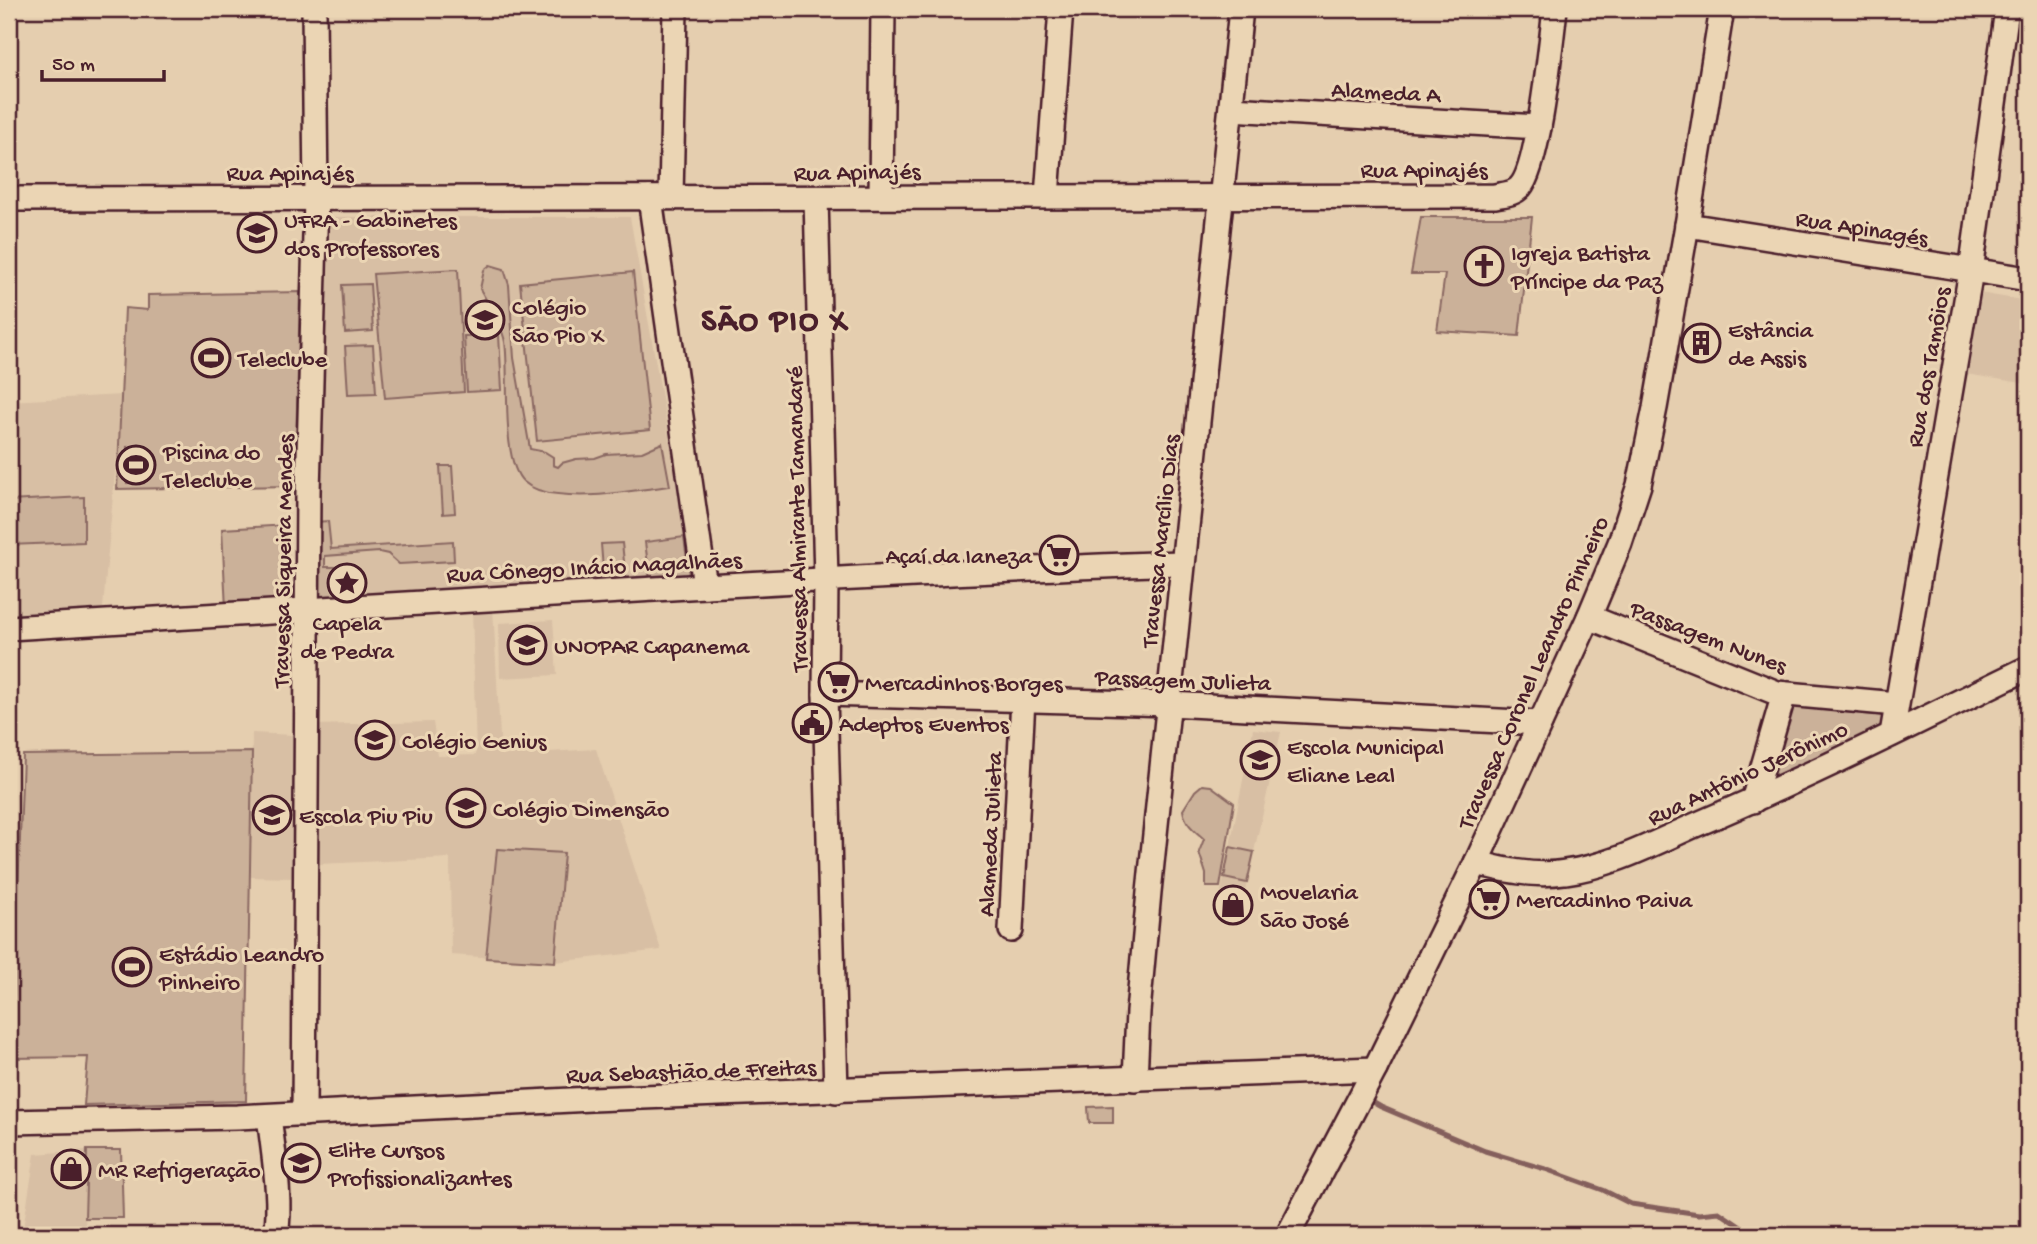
<svg xmlns="http://www.w3.org/2000/svg" width="2037" height="1244" font-family="'Gochi Hand',sans-serif">
<style>
.built{fill:#d8bfa4}
.green{fill:#cbb199;stroke:#8a6862;stroke-width:2}
.water{fill:#aa8a7c;stroke:#845f5c;stroke-width:2}
.lines{fill:none;stroke-linecap:round;stroke-linejoin:round}
.stream{stroke:#845f5c;stroke-width:5}
.minor-casing{stroke:#4a1f2b;stroke-width:28}
.minor{stroke:#ebd5b4;stroke-width:23}
.labels{text-anchor:middle;stroke-width:6;stroke-linejoin:round;paint-order:stroke}
.street-label{font-size:24px;fill:#4a1f2b;stroke:#ebd5b4}
.poi-label{font-size:24px;fill:#4a1f2b;stroke:#ebd5b4;text-anchor:start}
.district-label{font-size:32px;font-weight:bold;letter-spacing:2px;fill:#4a1f2b;stroke:#ebd5b4}
</style>
<rect width="100%" height="100%" fill="#e5ceaf"/>
<filter id="ink" filterUnits="userSpaceOnUse"><feTurbulence type="fractalNoise" baseFrequency=".0143" numOctaves="2"/><feDisplacementMap in="SourceGraphic" scale="14" xChannelSelector="R" yChannelSelector="G"/><feConvolveMatrix kernelMatrix="1 2 1 2 8 2 1 2 1" color-interpolation-filters="sRGB"/></filter>
<g filter="url(#ink)">
<g class="built">
<path d="M325 217H630L695 584 315 607Z"/>
<path d="M1973 292 2028 301V384L1966 374 1968 320Z"/>
<path d="M122 395 102 619 9 626V401Z"/>
<path d="M493 607 501 755 596 749 661 950 555 962 451 955 450 858 319 864 317 758 313 725 433 722 438 756 476 755 472 608Z"/>
<path d="M553 620 557 675 500 678 499 623Z"/>
<path d="M1253 729 1281 732 1244 896 1221 892Z"/>
<path d="M252 733 293 735 295 878 250 877Z"/>
<path d="M87 1150 85 1235H22L35 1154Z"/>
</g>
<g class="green">
<path d="M1421 217H1532L1519 336 1437 331 1445 274H1411Z"/>
<path d="M490 265 504 269 509 285 514 358 530 449 545 452 553 457V465L558 467 562 463 576 459 595 458 606 454 642 452 662 443 670 486C634 490 594 499 558 494 546 493 533 490 524 482 500 461 510 375 505 342 503 329 487 301 480 289L484 270Z"/>
<path d="M458 269 464 392 385 398 373 274Z"/>
<path d="M633 272 650 430 537 441 520 283Z"/>
<path d="M370 284 373 331 345 333 342 285Z"/>
<path d="M300 292 295 486 117 489 125 308 148 310V295Z"/>
<path d="M499 335 502 390 467 392 464 336Z"/>
<path d="M373 345 376 393 348 394 345 346Z"/>
<path d="M440 466H452L455 513 443 514Z"/>
<path d="M84 497V542L9 545V501Z"/>
<path d="M328 521 331 549 453 541 454 561 399 564 388 554 379 552 325 556V567H345L358 569 361 576 359 600 318 598 316 522Z"/>
<path d="M288 525V605L226 609 222 529Z"/>
<path d="M684 537 689 575 650 580 645 542Z"/>
<path d="M622 543 626 580 604 582 601 544Z"/>
<path d="M1783 706 1886 716 1884 736 1760 792Z"/>
<path d="M252 752 246 1101 84 1105 88 1057 12 1058 23 755Z"/>
<path d="M1202 785 1211 786 1234 803 1220 887H1206V874L1199 852 1204 839C1194 830 1185 824 1183 810L1195 791Z"/>
<path d="M1230 847 1254 852 1247 883 1224 878Z"/>
<path d="M497 849 564 853 555 962 486 958Z"/>
<path d="M1113 1106V1123H1089L1088 1107Z"/>
<path d="M87 1150H121L123 1218H85Z"/>
</g>
<path class="water" d="M144 446V483H127V447Z"/>
<g class="lines">
<path class="stream" d="M1367 1099 1381 1107 1485 1151 1545 1169 1603 1190 1631 1204 1699 1214 1719 1212 1753 1235"/>
<defs>
<g id="minor">
<path d="M1231 109 1539 127"/>
<path d="M881 196 883 9"/>
<path d="M1047 196 1061 9"/>
<path d="M671 197 675 9"/>
<path d="M650 198 705 586"/>
<path d="M816 198 826 579 825 694 836 1091"/>
<path d="M9 199 1495 196C1504 194 1514 194 1520 187 1539 167 1551 42 1555 9"/>
<path d="M1687 225 2028 279"/>
<path d="M1589 617 1777 693 1896 704"/>
<path d="M9 628C241 614 473 599 705 586 864 578 1023 568 1183 563"/>
<path d="M825 694 1169 704 1540 723"/>
<path d="M1892 734 1971 271 2007 9"/>
<path d="M1753 801 1784 694"/>
<path d="M1476 863C1505 870 1534 877 1565 872 1613 866 1656 842 1700 823 1811 776 1919 721 2028 668"/>
<path d="M1011 930 1023 699"/>
<path d="M1135 1079 1138 1012 1149 892 1241 9"/>
<path d="M304 1114 308 492 316 198 314 9"/>
<path d="M269 1116C273 1151 282 1201 276 1235"/>
<path d="M9 1122 237 1117 591 1099 1375 1069"/>
<path d="M1288 1235 1375 1069 1476 863 1589 617 1620 543 1639 485 1655 408 1687 225 1722 9"/>
</g>
</defs>
<use href="#minor" class="minor-casing"/>
<use href="#minor" class="minor"/>
</g>
</g>
<defs>
<symbol id="university-ring" viewBox="-11 -11 22 22"><circle r="9.5" fill="#ebd5b4" stroke="#4a1f2b" stroke-width="1.5"/><path d="M0-5L7-2L0 1L-7-2ZM-4 1L0 2.5L4 1V4Q0 6-4 4Z" fill="#4a1f2b"/></symbol>
<symbol id="church-ring" viewBox="-11 -11 22 22"><circle r="9.5" fill="#ebd5b4" stroke="#4a1f2b" stroke-width="1.5"/><path d="M-1.2-6h2.4v3.5h3.3v2.4h-3.3V6h-2.4V-.1h-3.3v-2.4h3.3Z" fill="#4a1f2b"/></symbol>
<symbol id="school-ring" viewBox="-11 -11 22 22"><circle r="9.5" fill="#ebd5b4" stroke="#4a1f2b" stroke-width="1.5"/><path d="M0-5L7-2L0 1L-7-2ZM-4 1L0 2.5L4 1V4Q0 6-4 4Z" fill="#4a1f2b"/></symbol>
<symbol id="building-ring" viewBox="-11 -11 22 22"><circle r="9.5" fill="#ebd5b4" stroke="#4a1f2b" stroke-width="1.5"/><path d="M-4-6H4V6H1V3H-1V6H-4ZM-2.5-4.3h1.7v1.8h-1.7ZM.8-4.3h1.7v1.8H.8ZM-2.5-1h1.7V.8h-1.7ZM.8-1h1.7V.8H.8Z" fill="#4a1f2b"/></symbol>
<symbol id="stadium-ring" viewBox="-11 -11 22 22"><circle r="9.5" fill="#ebd5b4" stroke="#4a1f2b" stroke-width="1.5"/><path d="M0-5a6.5 5 0 1 0 0 10a6.5 5 0 1 0 0-10ZM-3.5-1.8h7v3.6h-7Z" fill="#4a1f2b"/></symbol>
<symbol id="supermarket-ring" viewBox="-11 -11 22 22"><circle r="9.5" fill="#ebd5b4" stroke="#4a1f2b" stroke-width="1.5"/><path d="M-6-5.5h2.5l.6 2H6L4.5 2H-2.5L-4.4-4H-6ZM-1.5 3.2a1.3 1.3 0 1 0 .1 0ZM3 3.2a1.3 1.3 0 1 0 .1 0Z" fill="#4a1f2b"/></symbol>
<symbol id="sight-ring" viewBox="-11 -11 22 22"><circle r="9.5" fill="#ebd5b4" stroke="#4a1f2b" stroke-width="1.5"/><path d="M0-6L1.8-2.2L6-1.7L2.9 1.2L3.7 5.4L0 3.3L-3.7 5.4L-2.9 1.2L-6-1.7L-1.8-2.2Z" fill="#4a1f2b"/></symbol>
<symbol id="civic-ring" viewBox="-11 -11 22 22"><circle r="9.5" fill="#ebd5b4" stroke="#4a1f2b" stroke-width="1.5"/><path d="M-.6-6.5H3V-4.5H.6V-3L4-1V1h2V6H-6V1h2V-1L-.6-3ZM-1.2 2.5V6h2.4V2.5Z" fill="#4a1f2b"/></symbol>
<symbol id="shop-ring" viewBox="-11 -11 22 22"><circle r="9.5" fill="#ebd5b4" stroke="#4a1f2b" stroke-width="1.5"/><path d="M-5-2.5h2.3a2.7 3.5 0 0 1 5.4 0H5L5.5 6h-11ZM-1.5-2.5h3a1.5 2.3 0 0 0-3 0Z" fill="#4a1f2b"/></symbol>
</defs>
<g fill-rule="evenodd">
<use href="#university-ring" x="235" y="211" width="44" height="44"/>
<use href="#church-ring" x="1462" y="244" width="44" height="44"/>
<use href="#school-ring" x="463" y="298" width="44" height="44"/>
<use href="#building-ring" x="1679" y="321" width="44" height="44"/>
<use href="#stadium-ring" x="189" y="336" width="44" height="44"/>
<use href="#stadium-ring" x="114" y="443" width="44" height="44"/>
<use href="#supermarket-ring" x="1037" y="533" width="44" height="44"/>
<use href="#sight-ring" x="325" y="561" width="44" height="44"/>
<use href="#university-ring" x="505" y="623" width="44" height="44"/>
<use href="#supermarket-ring" x="816" y="660" width="44" height="44"/>
<use href="#civic-ring" x="790" y="701" width="44" height="44"/>
<use href="#school-ring" x="353" y="718" width="44" height="44"/>
<use href="#school-ring" x="1238" y="738" width="44" height="44"/>
<use href="#school-ring" x="444" y="786" width="44" height="44"/>
<use href="#school-ring" x="250" y="793" width="44" height="44"/>
<use href="#supermarket-ring" x="1467" y="877" width="44" height="44"/>
<use href="#shop-ring" x="1211" y="883" width="44" height="44"/>
<use href="#stadium-ring" x="110" y="945" width="44" height="44"/>
<use href="#university-ring" x="279" y="1141" width="44" height="44"/>
<use href="#shop-ring" x="49" y="1147" width="44" height="44"/>
</g>
<g class="labels">
<g class="street-label">
<text transform="translate(1386 91) rotate(3)" y="8">Alameda A</text>
<text x="1424" y="177">Rua Apinajés</text>
<text transform="translate(857 171) rotate(-1)" y="8">Rua Apinajés</text>
<text x="290" y="180">Rua Apinajés</text>
<text transform="translate(1862 227) rotate(9)" y="8">Rua Apinagés</text>
<text transform="translate(1927 367) rotate(-80)" y="8">Rua dos Tamôios</text>
<text transform="translate(796 519) rotate(-91)" y="8">Travessa Almirante Tamandaré</text>
<text transform="translate(1159 541) rotate(-84)" y="8">Travessa Marcílio Dias</text>
<text transform="translate(282 561) rotate(-89)" y="8">Travessa Siqueira Mendes</text>
<text transform="translate(594 566) rotate(-3)" y="8">Rua Cônego Inácio Magalhães</text>
<text transform="translate(1709 636) rotate(21)" y="8">Passagem Nunes</text>
<text transform="translate(1532 672) rotate(-66)" y="8">Travessa Coronel Leandro Pinheiro</text>
<text transform="translate(1183 679) rotate(2)" y="8">Passagem Julieta</text>
<text transform="translate(1747 772) rotate(-25)" y="8">Rua Antônio Jerônimo</text>
<text transform="translate(989 834) rotate(-87)" y="8">Alameda Julieta</text>
<text transform="translate(691 1070) rotate(-2)" y="8">Rua Sebastião de Freitas</text>
</g>
<g class="poi-label">
<text x="284" y="227">UFRA - Gabinetes<tspan x="284" dy="28">dos Professores</tspan></text>
<text x="1511" y="260">Igreja Batista<tspan x="1511" dy="28">Príncipe da Paz</tspan></text>
<text x="512" y="314">Colégio<tspan x="512" dy="28">São Pio X</tspan></text>
<text x="1728" y="337">Estância<tspan x="1728" dy="28">de Assis</tspan></text>
<text x="238" y="366">Teleclube</text>
<text x="163" y="459">Piscina do<tspan x="163" dy="28">Teleclube</tspan></text>
<text x="1032" y="563" text-anchor="end">Açaí da Ianeza</text>
<text x="347" y="630" text-anchor="middle">Capela<tspan x="347" dy="28">de Pedra</tspan></text>
<text x="554" y="653">UNOPAR Capanema</text>
<text x="865" y="690">Mercadinhos Borges</text>
<text x="839" y="731">Adeptos Eventos</text>
<text x="402" y="748">Colégio Genius</text>
<text x="1287" y="754">Escola Municipal<tspan x="1287" dy="28">Eliane Leal</tspan></text>
<text x="493" y="816">Colégio Dimensão</text>
<text x="299" y="823">Escola Piu Piu</text>
<text x="1260" y="899">Movelaria<tspan x="1260" dy="28">São José</tspan></text>
<text x="1516" y="907">Mercadinho Paiva</text>
<text x="159" y="961">Estádio Leandro<tspan x="159" dy="28">Pinheiro</tspan></text>
<text x="328" y="1157">Elite Cursos<tspan x="328" dy="28">Profissionalizantes</tspan></text>
<text x="98" y="1177">MR Refrigeração</text>
</g>
<g class="district-label">
<text x="775" y="329">SÃO PIO X</text>
</g>
</g>
<rect width="2037" height="1244" fill="none" stroke="#ebd5b4" stroke-width="35"/>
<rect x="18" y="18" width="2002" height="1209" fill="none" stroke="#4a1f2b" stroke-width="2.5" filter="url(#ink)"/>
<path d="M42 70v10h122v-10" fill="none" stroke="#4a1f2b" stroke-width="3.5"/>
<text x="52" y="70" font-size="21" fill="#4a1f2b" stroke="#ebd5b4" stroke-width="5" paint-order="stroke">50 m</text>
</svg>
